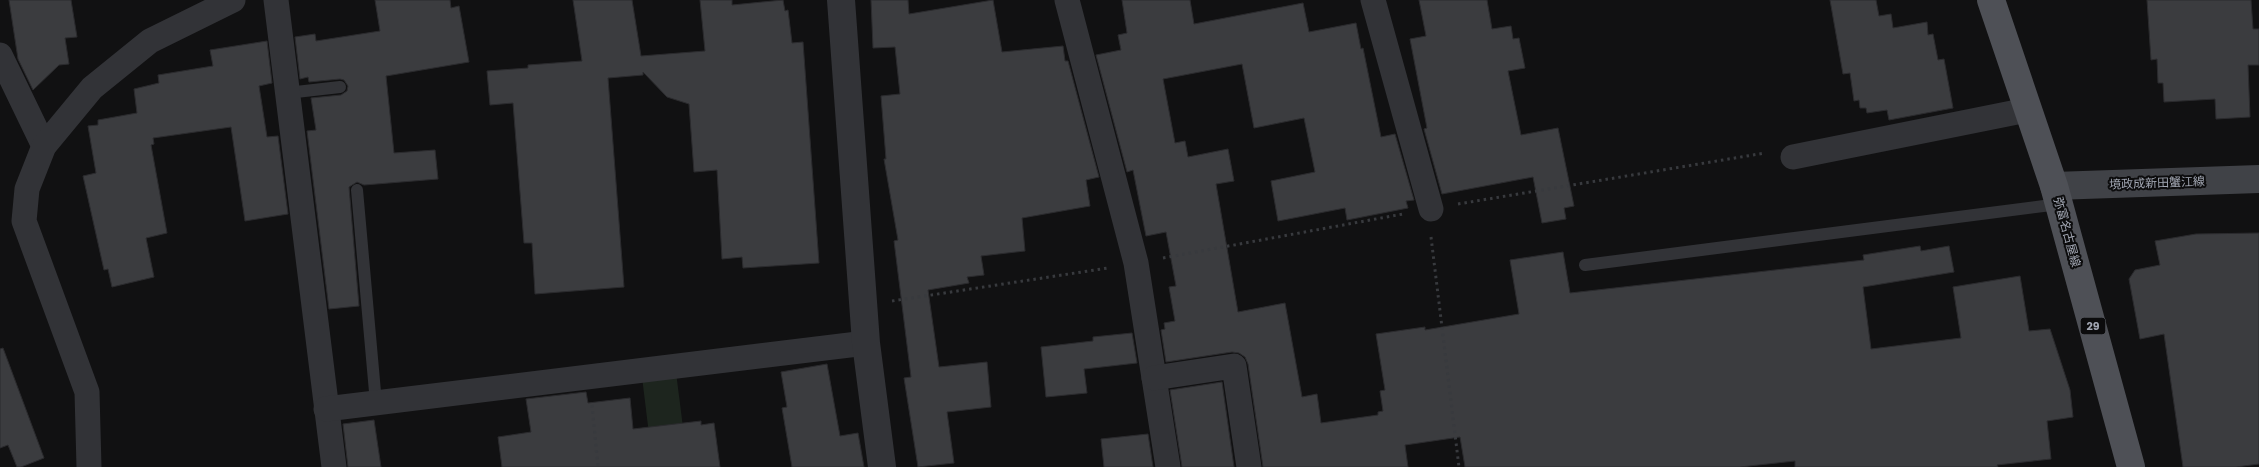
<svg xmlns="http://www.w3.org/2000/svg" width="2259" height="467" font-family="Poppins,'Noto Sans JP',sans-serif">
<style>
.green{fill:#1d251e}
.building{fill:#3b3c3f;stroke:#2b2b2e}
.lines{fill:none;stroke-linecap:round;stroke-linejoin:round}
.path{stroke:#383a3e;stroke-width:3;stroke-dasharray:2.5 4;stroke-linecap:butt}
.service{stroke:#323337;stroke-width:12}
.minor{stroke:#323337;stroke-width:25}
.tertiary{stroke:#323337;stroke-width:28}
.secondary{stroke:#404247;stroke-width:28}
.primary{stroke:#4e5056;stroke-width:28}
.labels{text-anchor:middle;stroke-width:4;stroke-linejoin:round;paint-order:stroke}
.shield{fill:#0c0c0d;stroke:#757881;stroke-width:1}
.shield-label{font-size:11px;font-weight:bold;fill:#a2a7b3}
.street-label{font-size:12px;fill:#a2a7b3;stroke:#0c0c0d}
</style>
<rect width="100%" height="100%" fill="#111112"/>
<path class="green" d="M676 372 688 467H653L642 377Z"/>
<g class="building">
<path d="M9 0H71L77 37 65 38 69 64 59 65 33 90 18 59Z"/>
<path d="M375 0H450L451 8 459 6 469 62 386 76 394 153 435 150 438 179 364 185 357 182 349 187 359 306 329 309 307 131 316 130 311 98 341 95 347 91 348 86 344 80 340 79 309 82 308 77 300 79 295 37 315 34 316 41 380 31Z"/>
<path d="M573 0H632L641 56 705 51 700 0H732V5L783 0 785 11 788 10 792 43 803 42 819 263 743 268 742 257 722 259 717 170 694 172 689 104 667 97 643 72V75L608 78 624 287 535 294 532 243H524L513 103 490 105 487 71 528 68V65L582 61Z"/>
<path d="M871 0H908L909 14 993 0 1002 52 1063 46 1065 61H1068L1099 177 1086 180 1090 206 1022 218 1025 251 981 256 984 275 967 277 969 283 928 290 939 367 987 362 991 407 947 412 954 463 918 467 904 378 911 377 894 241 898 240 884 159H886L881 96 900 94 895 47 873 48Z"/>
<path d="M1122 0H1190L1194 24 1303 3 1309 32 1356 23 1361 49 1363 48 1381 137 1395 134 1414 200 1406 201 1408 208 1347 220 1345 208 1278 221 1271 181 1315 172 1304 118 1254 128 1242 64 1163 79 1175 143 1185 141 1188 157 1228 149 1234 181 1216 184 1238 312 1285 303 1302 397 1317 394 1321 423 1378 415V412L1383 411 1380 391 1385 390 1376 334 1425 327V330L1519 314 1510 260 1563 252 1570 293 1864 260 1863 255 1920 246 1921 251 1949 246 1954 272 1863 287 1871 349 1961 338 1953 287 2020 276 2029 331 2050 329 2070 390 2073 417 2047 421 2051 459 1997 465 1998 467H1795V461L1740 467H1465L1460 437 1405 445 1408 467H1263L1248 364 1245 357 1239 353 1232 352 1166 362 1161 330 1165 329 1164 323 1175 321 1169 287 1176 286 1166 232 1146 236 1133 170 1127 172 1096 55 1121 50 1118 35 1127 33Z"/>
<path d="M1419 0H1487L1492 29 1511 26 1513 39 1519 38 1525 68 1508 71 1521 135 1558 128 1574 206 1564 208 1566 219 1542 223 1533 177 1442 194 1424 129 1427 128 1410 39 1426 36Z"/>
<path d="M1830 0H1876L1879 16 1891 14 1893 28 1927 22 1928 35 1933 34 1938 60 1944 59 1953 108 1889 120 1887 110 1867 113 1866 108H1860L1859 100 1854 101 1850 73 1843 74Z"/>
<path d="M2147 0H2251L2253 29H2259V65H2248L2250 117 2216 119 2215 99 2164 102 2163 83H2158L2157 59 2151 60Z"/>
<path d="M267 41 272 83 259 86 267 137 278 136 288 214 245 221 231 127 153 138 154 144 151 145 167 233 146 238 154 277 112 287 108 269 104 270 83 176 96 173 88 126 98 125V120L137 113 134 89 159 83 158 75 213 66 210 50Z"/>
<path d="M2259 233V464L2236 467H2183L2164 334 2140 339 2129 279 2135 270 2160 265 2155 241 2196 234Z"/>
<path d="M1132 333 1137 363 1084 369 1087 393 1046 397 1041 347 1093 341V337Z"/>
<path d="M3 348 44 458 21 467H17L8 445 0 448V349Z"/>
<path d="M827 364 840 436 858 433 864 467H792L782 408 787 407 781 372Z"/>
<path d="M1222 382 1234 467H1182L1170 390Z"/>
<path d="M586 392 588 403 630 398 633 429 701 421V425L714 423 720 467H502L498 437 531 432 526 399Z"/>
<path d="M374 420 381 467H348L343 424Z"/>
<path d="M1148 434 1153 467H1104L1101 439Z"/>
</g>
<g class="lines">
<g class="path">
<path d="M1458 204 1765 153"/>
<path d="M1431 237 1459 467"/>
<path d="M1163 258 1403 214"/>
<path d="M892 301 1108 268"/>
<path d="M592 405 598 467"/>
</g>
<g class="service">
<path d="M287 93 340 87"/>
<path d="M357 190 376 403"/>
<path d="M1585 265 2059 204"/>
</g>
<g class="minor">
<path d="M276 0 334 467"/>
<path d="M1067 0 1136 263 1168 467"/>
<path d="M1373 0 1431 209"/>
<path d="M0 55 44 146"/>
<path d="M1793 157 2027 110"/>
<path d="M1154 378 1234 366 1249 467"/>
<path d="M326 409 866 343"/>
<path d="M89 467 87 392 24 221 27 189 44 146 92 88 150 41 233 0"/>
</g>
<path class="tertiary" d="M841 0 866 343 882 467"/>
<path class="secondary" d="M2054 186 2259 179"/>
<path class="primary" d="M1991 0 2054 186 2131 467"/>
</g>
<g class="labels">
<rect class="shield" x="2080.5" y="317.5" width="25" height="17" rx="4"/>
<g class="shield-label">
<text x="2093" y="330">29</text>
</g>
<g class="street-label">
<text transform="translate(2157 183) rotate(-2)" y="4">境政成新田蟹江線</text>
<text transform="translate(2067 232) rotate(75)" y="4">弥富名古屋線</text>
</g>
</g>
</svg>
